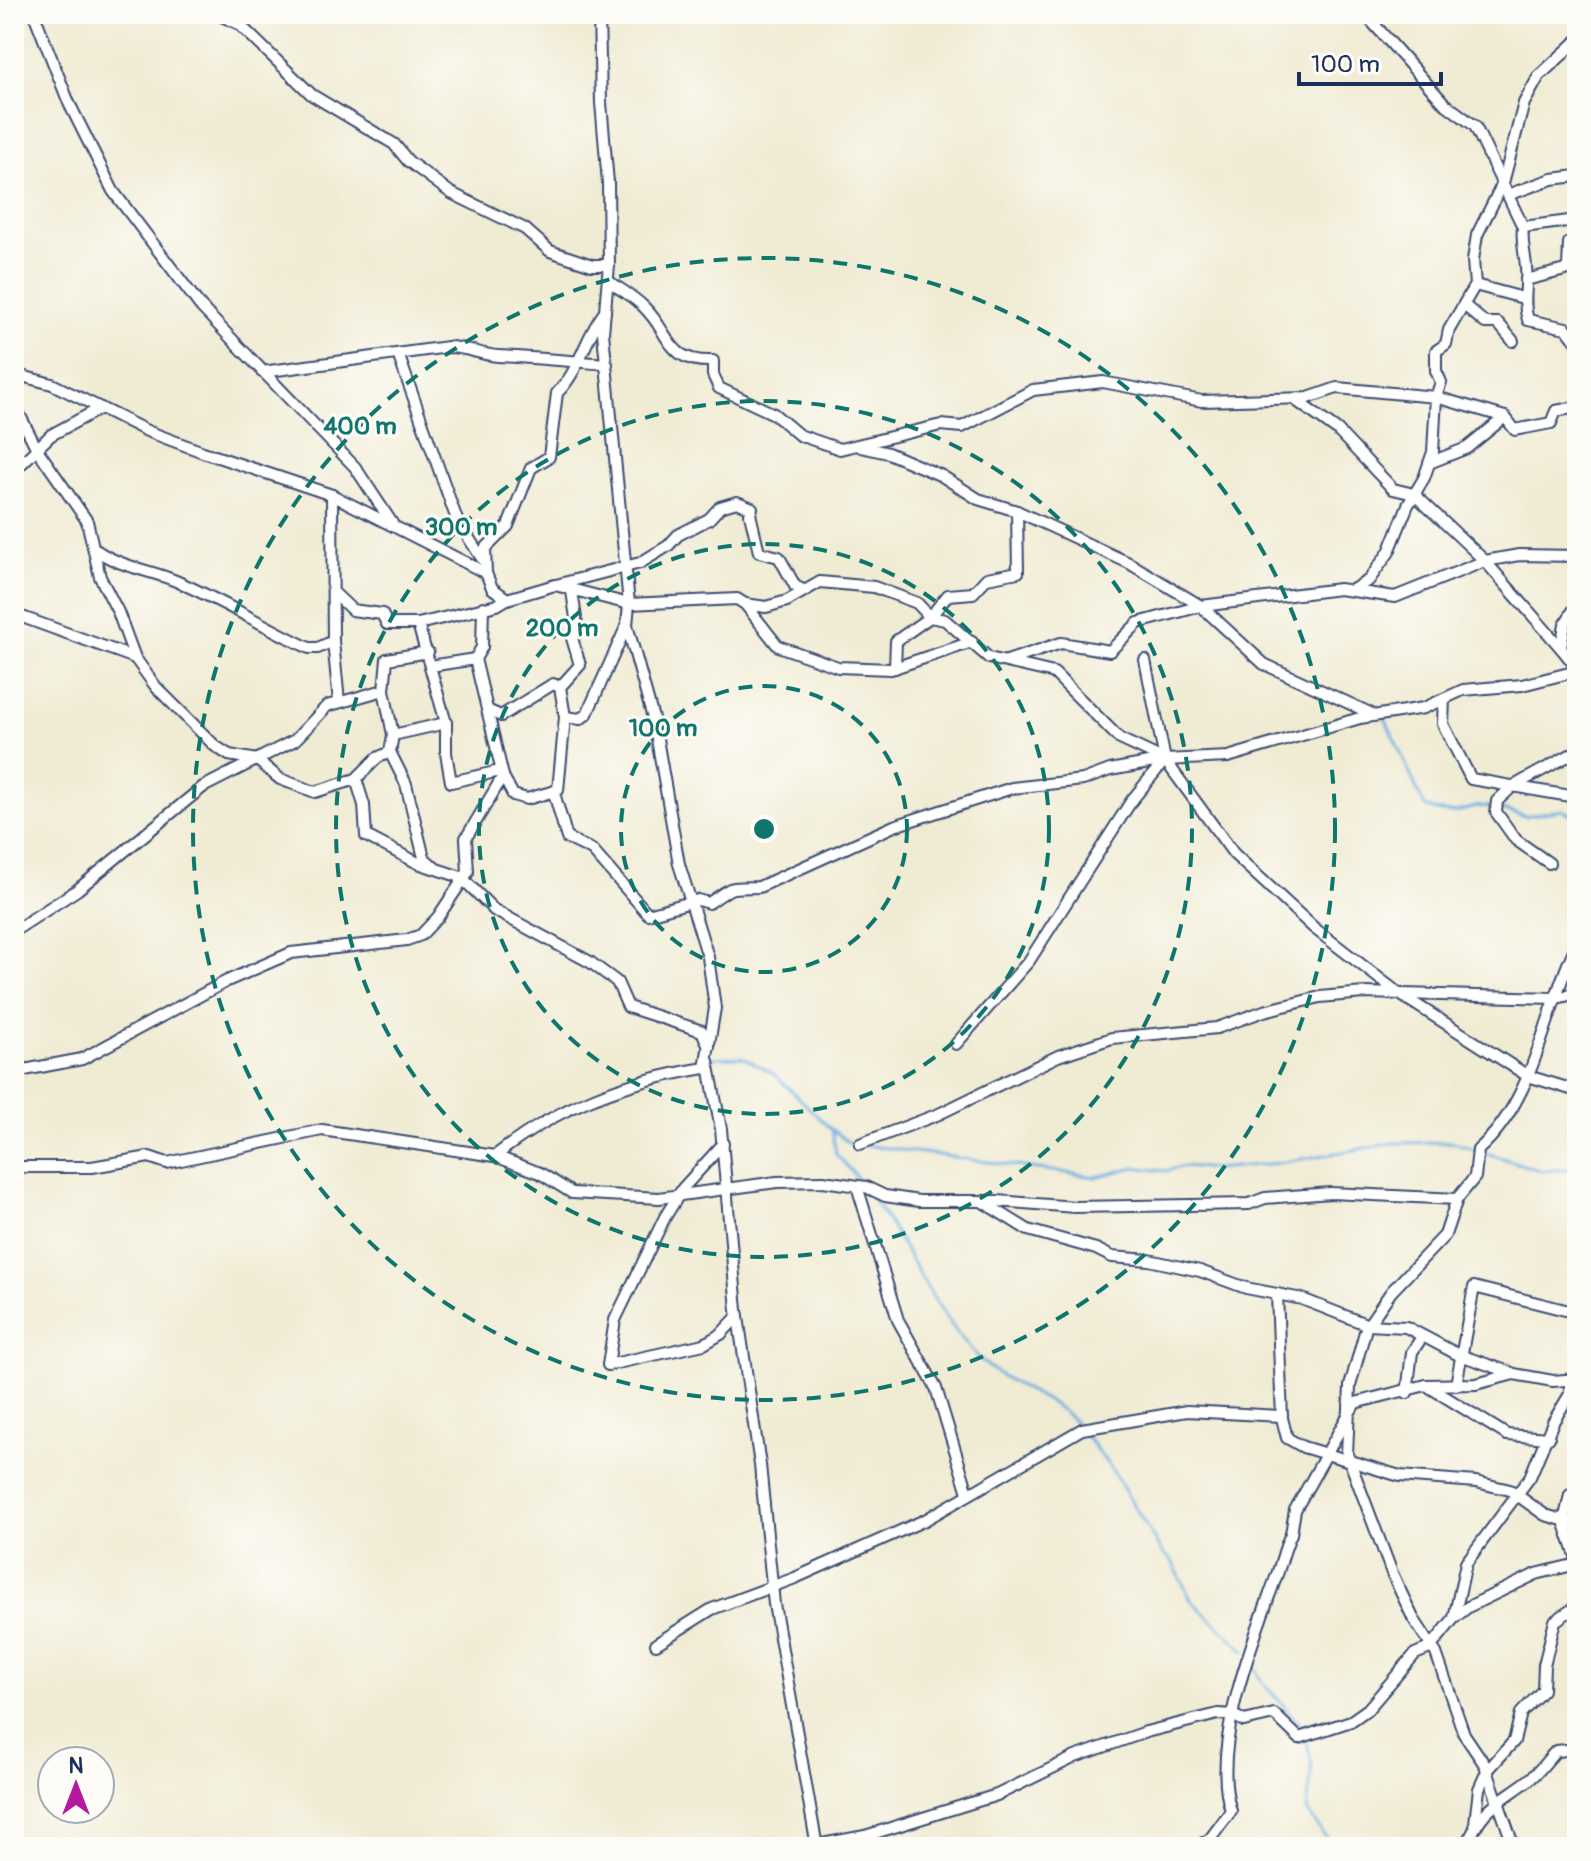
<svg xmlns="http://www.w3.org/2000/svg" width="1591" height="1861" font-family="Pangolin,sans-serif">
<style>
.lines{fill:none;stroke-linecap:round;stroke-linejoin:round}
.stream{stroke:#6bafe1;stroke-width:3}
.minor-casing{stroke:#3b4b70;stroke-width:14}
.minor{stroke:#fff;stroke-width:10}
.ring{fill:none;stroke:#0f766e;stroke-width:4;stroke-dasharray:14 10}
.centre{fill:#0f766e;stroke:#fdfcf7;stroke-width:4}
.ring-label{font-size:24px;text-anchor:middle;font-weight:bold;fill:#0f766e;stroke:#fdfcf7;stroke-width:6;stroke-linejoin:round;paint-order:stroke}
</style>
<rect width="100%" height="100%" fill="#fdfcf7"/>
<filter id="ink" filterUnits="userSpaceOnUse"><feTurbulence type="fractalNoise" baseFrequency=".0125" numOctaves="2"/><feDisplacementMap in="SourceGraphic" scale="16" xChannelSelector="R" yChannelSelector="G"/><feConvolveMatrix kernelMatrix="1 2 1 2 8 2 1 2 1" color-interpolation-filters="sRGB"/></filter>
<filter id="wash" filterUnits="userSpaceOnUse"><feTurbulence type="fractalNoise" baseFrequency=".006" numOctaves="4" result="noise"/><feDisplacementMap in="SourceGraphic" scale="32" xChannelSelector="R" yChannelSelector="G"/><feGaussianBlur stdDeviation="1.8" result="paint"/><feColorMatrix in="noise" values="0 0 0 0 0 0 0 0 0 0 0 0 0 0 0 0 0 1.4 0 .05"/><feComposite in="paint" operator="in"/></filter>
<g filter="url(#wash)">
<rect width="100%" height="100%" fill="#f0ebd3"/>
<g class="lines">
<g class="stream">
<path d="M1385 718 1425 807C1460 821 1465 803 1492 807"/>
<path d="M1499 809 1525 816 1561 810 1577 816"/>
<path d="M708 1058 742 1057 773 1073 831 1129 848 1142 857 1144"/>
<path d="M832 1130 836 1154 860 1181"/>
<path d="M865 1145 1096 1177 1135 1167 1165 1171 1185 1166 1214 1169 1279 1163 1394 1143 1453 1142 1542 1171 1577 1168"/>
<path d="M869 1194C909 1247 932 1309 978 1357 1009 1389 1054 1395 1078 1426"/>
<path d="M1083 1432 1113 1471 1161 1551 1172 1561 1191 1600 1245 1651"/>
<path d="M1250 1657 1261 1681 1304 1728 1312 1764 1307 1811 1333 1847"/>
</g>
</g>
</g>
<g filter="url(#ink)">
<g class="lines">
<defs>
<g id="minor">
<path d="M34 14 69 103 113 191 201 307 355 467 392 523"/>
<path d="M217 14 239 24 312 95 394 144 408 161 451 193 525 229 550 251 592 265H609"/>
<path d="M1365 14 1444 103 1475 126 1523 227C1521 242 1525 252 1526 267 1528 286 1522 301 1528 320L1566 328 1577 342"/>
<path d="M14 162 18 179 14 180"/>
<path d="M1510 194 1552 179 1577 176"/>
<path d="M1523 227 1577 220"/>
<path d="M1568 268 1569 243"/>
<path d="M1526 280 1577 267"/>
<path d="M608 281C620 289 634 297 644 307 671 333 666 363 713 361V375L719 388 774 414 799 435 840 449 941 425 962 427 1033 390 1103 382 1202 401 1308 398 1337 388 1436 397 1505 417 1515 430 1551 423 1556 411 1577 407"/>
<path d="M1475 285 1523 298"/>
<path d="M1464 305 1485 323H1498L1513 341"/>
<path d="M398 354 457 520 483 560"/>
<path d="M262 372 448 347C467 347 481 355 498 356 535 358 570 361 607 364"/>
<path d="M14 374 52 384 147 431 203 452 332 495 486 573 492 588 507 599 555 585 629 604 737 599 745 604 766 607 787 601 820 582 874 587 917 603 930 617 945 620 989 658 1054 673 1120 739 1165 760 1234 854 1314 928 1398 993 1528 1076 1577 1091"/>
<path d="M1294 399 1337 430 1393 489 1414 494 1485 561 1561 648"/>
<path d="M14 404 37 449 87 521 100 577 118 612 135 658 156 687 215 746 229 755 257 760 280 779 315 792 356 779 377 758 390 752"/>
<path d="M861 447 888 453 942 476 978 499 1017 511 1129 563 1201 606 1264 664 1370 713"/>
<path d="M1429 463 1467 448 1505 417"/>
<path d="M14 471 51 435 101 408"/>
<path d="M332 495 333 641 339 702"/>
<path d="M96 550C120 567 150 570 176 581 221 600 265 627 309 648H318L333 641"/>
<path d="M486 573 485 549 508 526 531 468 549 457 557 393C580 371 585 336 605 312"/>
<path d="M556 585 640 563 668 546 678 535 709 519 720 507 737 502 752 508 750 514 759 552 779 557 795 586 803 590"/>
<path d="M1354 589 1369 580 1389 552 1408 505 1424 478 1433 452 1436 397 1441 382 1436 371V351L1446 344 1449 330 1475 285 1473 260 1477 235 1503 183 1524 103 1539 76 1577 41"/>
<path d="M333 592 352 610 382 614 387 624H418L497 605 507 599"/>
<path d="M745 604 778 646 838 667 891 669 972 642"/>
<path d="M1577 604 1565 624 1561 648 1577 668"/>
<path d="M14 614 135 658"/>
<path d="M418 624 446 723V753L451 782 500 771"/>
<path d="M428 652 387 659 384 690 393 735 390 752 406 784 424 858 434 867"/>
<path d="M1007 661 1061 643 1110 651 1138 623 1201 606 1339 589 1395 597 1485 561 1519 555 1577 556"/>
<path d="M430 666 475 659"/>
<path d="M895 668 896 641 930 617 948 595 973 593 987 578 1018 572 1017 511"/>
<path d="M1444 699 1443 724 1471 779 1570 796 1577 801"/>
<path d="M487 710 501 716 553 684 560 687"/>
<path d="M565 717 580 719 587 714 627 625"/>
<path d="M393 735 446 723"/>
<path d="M503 776 513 795 527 799 558 790 565 717 560 687 580 665 572 638 578 632 572 591"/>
<path d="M356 779 364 805 366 836 418 863 461 877 494 910 590 962 617 982 628 1007 702 1031 709 1047"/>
<path d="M554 793 567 838 592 850 648 914 698 900 709 903C738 883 725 889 759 887L894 826 1012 788 1083 780 1110 770 1165 760 1228 757 1360 718 1424 708 1463 690 1522 685 1577 671"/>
<path d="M1549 863 1516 840 1496 812 1497 801 1512 787 1577 751"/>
<path d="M14 931 77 890 203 787 295 740 327 706 384 690"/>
<path d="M956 1044 1029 961 1132 800 1165 760 1145 660"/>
<path d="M708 1061 721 1129 737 1310 760 1465 774 1604 817 1847"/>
<path d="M14 1072 82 1059 227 981 291 953 407 940 421 935 438 917 468 872 466 838 503 776 475 659 482 647 483 607"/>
<path d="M723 1144 683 1188 665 1217 615 1320 608 1365 704 1344 721 1334 738 1316"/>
<path d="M860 1144 939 1114 1058 1056 1112 1038 1217 1028 1264 1011 1320 997 1364 993 1557 998 1577 993"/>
<path d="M495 1156C558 1106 625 1081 705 1068L715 1008 708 957 679 864 654 722 627 625 629 604 603 333 609 265 608 183 601 103 599 14"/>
<path d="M14 1167H92L149 1157 167 1163 322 1130 495 1156 540 1173 572 1193 659 1198 777 1182 823 1181 866 1187 885 1196 919 1201H997L1075 1207 1249 1204 1265 1198 1331 1193 1457 1199"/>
<path d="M857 1186 898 1320 936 1388 968 1493"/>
<path d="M983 1202 1028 1230 1096 1249 1112 1257 1149 1260 1200 1271 1246 1288 1302 1299 1368 1325 1406 1327 1457 1354 1512 1373"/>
<path d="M1277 1294 1282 1418 1287 1438 1303 1447 1400 1476 1476 1482 1510 1490 1545 1515 1577 1524"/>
<path d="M1426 1385 1507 1435 1549 1438"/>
<path d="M1456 1385 1474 1287 1577 1313"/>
<path d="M1407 1393 1412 1352 1422 1337"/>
<path d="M1570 1495 1564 1521 1577 1559"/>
<path d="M1454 1618 1466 1563 1530 1477 1553 1422 1570 1394V1380"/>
<path d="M656 1644 712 1609 795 1578 925 1520 1082 1429 1187 1411 1282 1416"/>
<path d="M1475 1823 1479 1789 1487 1771 1514 1741 1521 1713 1543 1690 1544 1665 1555 1621 1577 1606"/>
<path d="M806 1847 865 1836 997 1795 1075 1757 1146 1732 1218 1714 1233 1715 1244 1721 1274 1714 1299 1738 1351 1721 1368 1709 1415 1654 1430 1648 1454 1618 1468 1607 1536 1574 1577 1564"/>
<path d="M1197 1847 1210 1839 1231 1811C1210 1747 1253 1641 1275 1580 1281 1565 1284 1548 1291 1534L1295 1510 1355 1403 1426 1385 1476 1384 1514 1374 1553 1381 1577 1379"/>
<path d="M1467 1847C1480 1807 1499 1803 1530 1779 1540 1771 1547 1760 1556 1751L1577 1749"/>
<path d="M1514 1847 1485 1765 1464 1734 1436 1653 1413 1618 1392 1573 1347 1454 1350 1386 1366 1328 1391 1292 1445 1235 1457 1199 1475 1177 1478 1150C1537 1098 1543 1012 1577 944"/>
</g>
</defs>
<use href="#minor" class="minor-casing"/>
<use href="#minor" class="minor"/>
</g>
</g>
<g class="ring">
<circle cx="764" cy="829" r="143"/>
<circle cx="764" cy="829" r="285"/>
<circle cx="764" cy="829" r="428"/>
<circle cx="764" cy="829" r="571"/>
</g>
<circle cx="764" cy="829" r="12" class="centre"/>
<g class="ring-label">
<text x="360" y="434">400 m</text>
<text x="461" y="535">300 m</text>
<text x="562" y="636">200 m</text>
<text x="663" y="736">100 m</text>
</g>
<rect width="1591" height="1861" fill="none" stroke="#fdfcf7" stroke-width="48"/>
<g transform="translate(76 1785)"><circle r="38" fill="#fdfcf7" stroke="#a3aaba" stroke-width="2"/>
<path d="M0-6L14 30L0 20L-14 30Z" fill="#b5179e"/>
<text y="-12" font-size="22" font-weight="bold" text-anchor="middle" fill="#1b2f5e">N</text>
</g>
<path d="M1299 72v12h142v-12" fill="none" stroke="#1b2f5e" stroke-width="4"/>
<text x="1311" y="72" font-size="24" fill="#1b2f5e" stroke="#fdfcf7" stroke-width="6" paint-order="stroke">100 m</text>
</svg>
